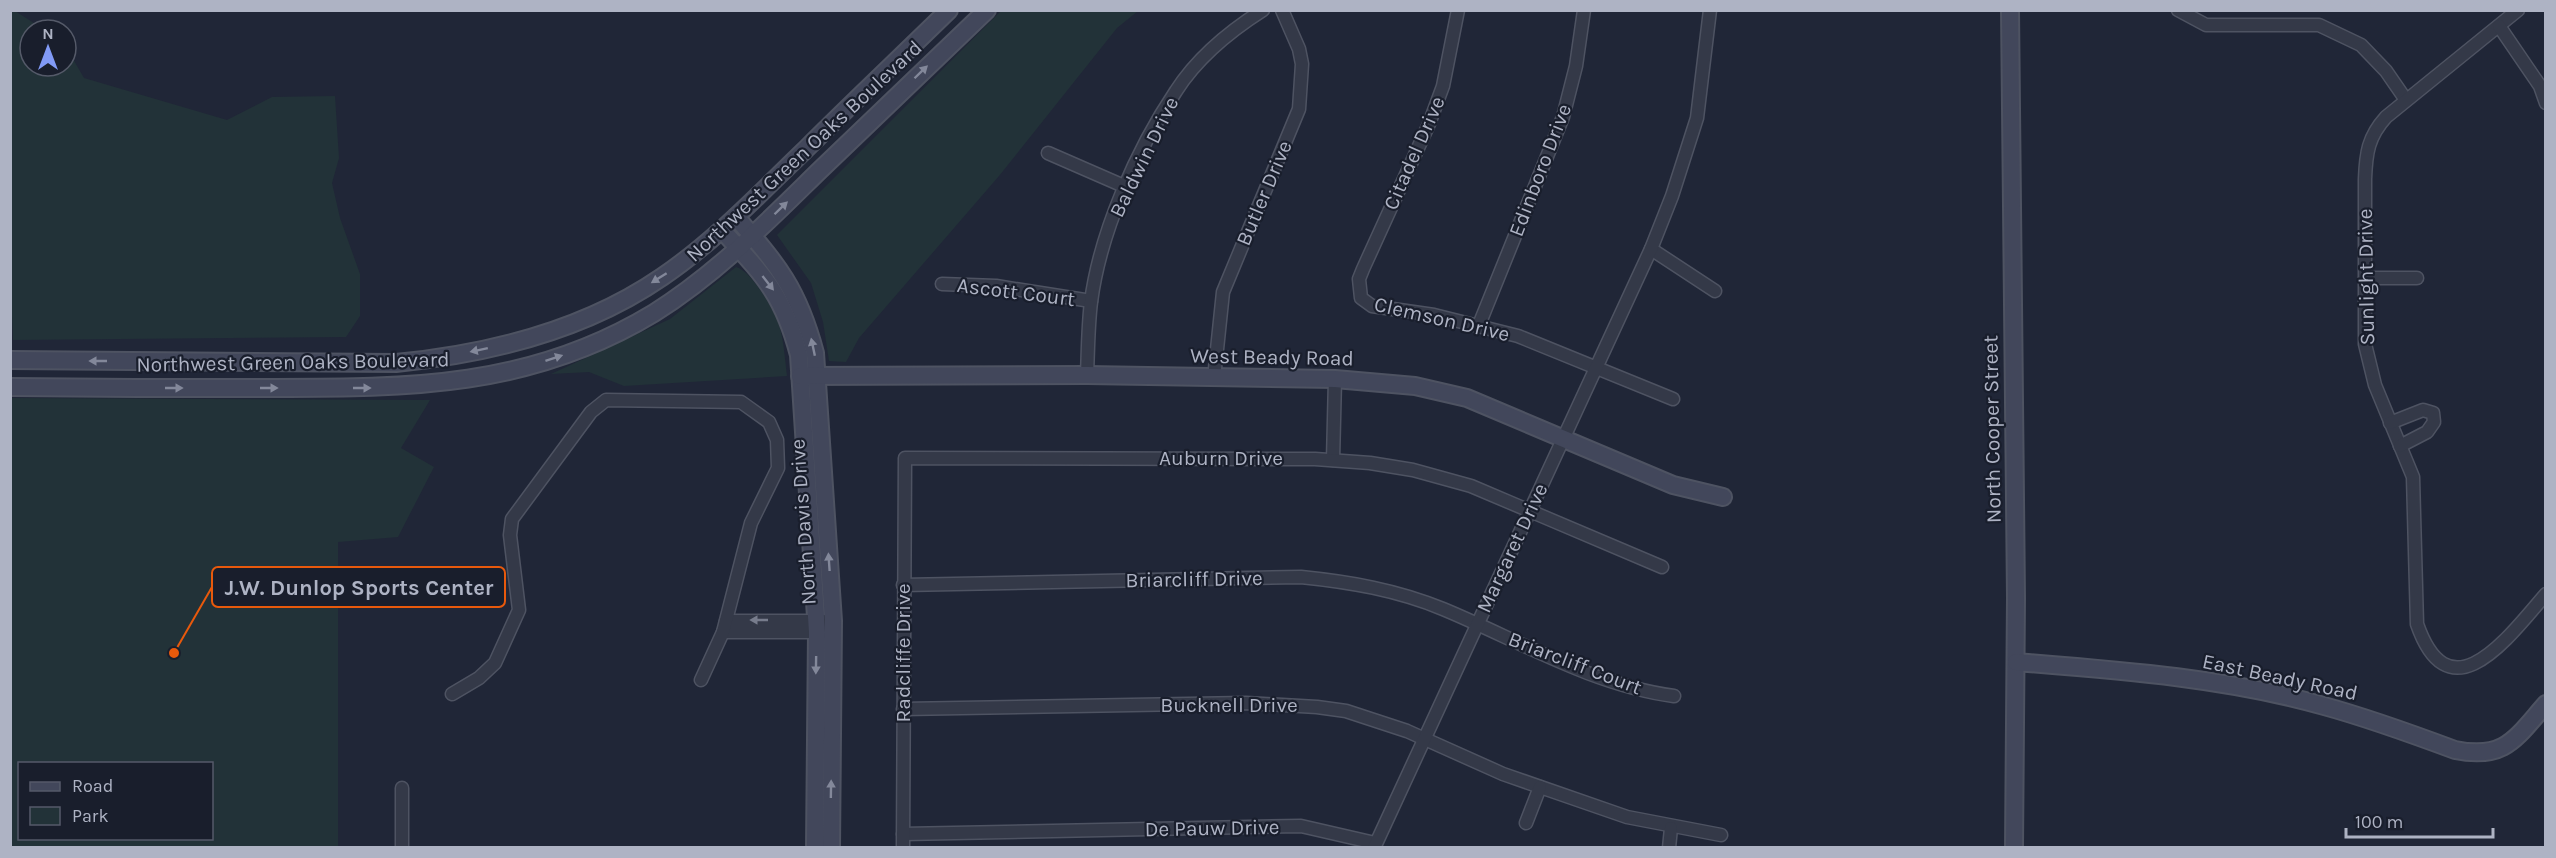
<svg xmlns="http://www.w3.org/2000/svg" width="2556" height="858" font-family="Karla,sans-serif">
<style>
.green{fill:#223238;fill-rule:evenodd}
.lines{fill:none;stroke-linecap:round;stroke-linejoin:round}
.street-casing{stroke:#4e5362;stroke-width:15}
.secondary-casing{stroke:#4e5362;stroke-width:20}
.street{stroke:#343948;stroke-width:12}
.secondary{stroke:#42475b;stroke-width:16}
.oneway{fill:#83889a}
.oneway2{fill:#777c8c}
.labels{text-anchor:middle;stroke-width:4.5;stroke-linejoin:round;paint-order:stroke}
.street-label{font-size:21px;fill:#aeb3c4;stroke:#191e2c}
.leader{fill:none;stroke:#e8590c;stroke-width:2}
.callout-dot{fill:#e8590c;stroke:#191e2c;stroke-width:2}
.callout{fill:#191e2c;stroke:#e8590c;stroke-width:2}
.callout-label{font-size:22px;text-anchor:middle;font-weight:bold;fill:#aeb3c4}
</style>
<rect width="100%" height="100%" fill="#202637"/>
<g class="green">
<path d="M10 11H15L45 30H30V66H66V47L84 78 227 120 272 97 335 96 339 158 332 183 340 218 360 274V316L346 337 13 340 10 271Z"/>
<path d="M1001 11H1138L1117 28 999 176 859 338 846 362 829 361 823 322 811 283 777 235Z"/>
<path d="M736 267C752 271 776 312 780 328 784 343 785 360 787 376L624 386 589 372 551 374 670 319Z"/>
<path d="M11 398 430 400 401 448 434 467 398 537 338 542V847H11ZM20 764H212V838H20Z"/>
</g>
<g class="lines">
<defs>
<g id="street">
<path d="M1458 10 1443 86 1429 124 1363 269 1359 279 1361 298 1372 306 1434 315 1518 336 1673 399"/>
<path d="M2178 10 2206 25H2319L2361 45 2386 71 2406 100"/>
<path d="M2518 10 2386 117C2368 137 2366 153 2365 179V344L2375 385 2413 477 2417 624C2450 719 2510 635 2546 594"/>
<path d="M2499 26 2540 86 2546 103"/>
<path d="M1048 153 1126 187"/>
<path d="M1651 249 1715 291"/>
<path d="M2365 278H2417"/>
<path d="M942 284 996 286 1091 301"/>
<path d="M1479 325 1563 117 1576 66 1584 10"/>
<path d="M1087 375C1088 351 1088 326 1091 302 1100 232 1137 149 1176 91 1197 58 1230 31 1263 10"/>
<path d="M1214 378 1223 292 1299 109 1302 64 1299 49 1282 10"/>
<path d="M2390 423 2423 410 2433 413 2434 422 2427 432 2400 446"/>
<path d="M1333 460 1335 379"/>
<path d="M903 585 1301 577C1350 582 1397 590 1443 609 1518 640 1592 685 1674 696"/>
<path d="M726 621H824"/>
<path d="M723 632H823"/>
<path d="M452 694 479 678 495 663 519 610 510 535 512 519 591 412 606 400 741 402 769 422 777 440 778 468 751 523 723 632 701 680"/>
<path d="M903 709 1246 703 1317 707 1346 711 1407 731 1503 774 1627 817 1721 835"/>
<path d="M1526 823 1540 787"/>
<path d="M903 834 1301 826 1375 843"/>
<path d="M402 848V788"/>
<path d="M903 848 905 458 1315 459 1370 463 1413 470 1471 486 1662 567"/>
<path d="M1374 848 1651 249 1672 196 1697 118 1710 10"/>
<path d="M1669 848 1671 828"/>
</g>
<g id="secondary">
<path d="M2010 10 2016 598 2014 848"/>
<path d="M736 217C778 265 798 289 815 353L833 621 831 848"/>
<path d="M722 230C764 276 783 294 799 355L817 632 815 848"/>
<path d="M10 360 396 363C489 354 585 330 662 277 715 241 759 194 805 150 852 103 901 57 949 10"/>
<path d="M800 376 1087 375 1335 379 1415 386 1467 398 1673 485 1723 497"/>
<path d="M10 387C94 388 177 388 261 388 403 388 527 390 654 313 716 274 766 223 818 172 874 118 930 64 987 10"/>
<path d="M2016 662C2116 670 2227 678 2324 706 2368 718 2412 734 2455 750 2505 760 2515 739 2546 704"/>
</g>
</defs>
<use href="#street" class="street-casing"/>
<use href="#secondary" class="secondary-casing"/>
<use href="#street" class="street"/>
<use href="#secondary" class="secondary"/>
</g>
<defs><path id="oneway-solid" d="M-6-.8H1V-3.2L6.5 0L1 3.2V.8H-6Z" transform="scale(1.5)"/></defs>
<g class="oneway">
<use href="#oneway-solid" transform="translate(921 72) rotate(-44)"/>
<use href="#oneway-solid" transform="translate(781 208) rotate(-44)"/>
<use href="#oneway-solid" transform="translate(659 278) rotate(148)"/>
<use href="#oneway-solid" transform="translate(768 283) rotate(52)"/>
<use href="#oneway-solid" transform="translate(813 347) rotate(-102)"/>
<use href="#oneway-solid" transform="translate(479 350) rotate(168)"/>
<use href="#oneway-solid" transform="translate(554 358) rotate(-18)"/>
<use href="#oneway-solid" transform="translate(98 361) rotate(-180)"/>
<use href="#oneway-solid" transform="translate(174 388)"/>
<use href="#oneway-solid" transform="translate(269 388)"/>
<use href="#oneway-solid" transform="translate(362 388)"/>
<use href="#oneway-solid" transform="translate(829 562) rotate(-94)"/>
<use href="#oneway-solid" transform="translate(816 665) rotate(91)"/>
<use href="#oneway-solid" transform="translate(831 789) rotate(-89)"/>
</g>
<use class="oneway2" href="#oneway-solid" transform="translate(759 620) rotate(180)"/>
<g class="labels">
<g class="street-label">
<text transform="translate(804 151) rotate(-43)" y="7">Northwest Green Oaks Boulevard</text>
<text transform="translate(1414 153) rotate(-66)" y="7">Citadel Drive</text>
<text transform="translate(1144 157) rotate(-64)" y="7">Baldwin Drive</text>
<text transform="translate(1540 170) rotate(-69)" y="7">Edinboro Drive</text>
<text transform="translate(1264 193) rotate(-67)" y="7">Butler Drive</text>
<text transform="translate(2366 277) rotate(-91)" y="7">Sunlight Drive</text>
<text transform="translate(1016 292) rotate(7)" y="7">Ascott Court</text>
<text transform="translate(1442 319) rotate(13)" y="7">Clemson Drive</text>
<text transform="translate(1272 357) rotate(1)" y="7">West Beady Road</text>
<text transform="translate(293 362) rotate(-1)" y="7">Northwest Green Oaks Boulevard</text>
<text transform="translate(1992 429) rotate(-91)" y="7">North Cooper Street</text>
<text x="1221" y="465">Auburn Drive</text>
<text transform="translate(803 522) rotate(-94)" y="7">North Davis Drive</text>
<text transform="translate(1512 548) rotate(-65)" y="7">Margaret Drive</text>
<text transform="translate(1194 579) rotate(-1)" y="7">Briarcliff Drive</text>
<text transform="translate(903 653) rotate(-90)" y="7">Radcliffe Drive</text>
<text transform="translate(1575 663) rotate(21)" y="7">Briarcliff Court</text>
<text transform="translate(2280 677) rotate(12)" y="7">East Beady Road</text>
<text x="1229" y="712">Bucknell Drive</text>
<text transform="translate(1212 828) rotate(-1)" y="7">De Pauw Drive</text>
</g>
</g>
<path class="leader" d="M174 653L212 587"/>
<circle class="callout-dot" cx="174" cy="653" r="6"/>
<rect class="callout" x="212" y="567" width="293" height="40" rx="6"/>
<g class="callout-label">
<text x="359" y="595">J.W. Dunlop Sports Center</text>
</g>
<rect width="2556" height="858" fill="none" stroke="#aeb3c4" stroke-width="24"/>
<rect x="18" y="762" width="195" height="78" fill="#191e2c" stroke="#555a69" stroke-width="1.5"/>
<rect x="30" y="782" width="30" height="9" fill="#42475b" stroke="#555a69" stroke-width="1.5"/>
<text x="72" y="792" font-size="18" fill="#aeb3c4">Road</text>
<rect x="30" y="807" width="30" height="18" fill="#223238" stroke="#555a69" stroke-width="1.5"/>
<text x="72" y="822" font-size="18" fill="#aeb3c4">Park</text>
<g transform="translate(48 48)"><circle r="28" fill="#191e2c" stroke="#555a69" stroke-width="1.5"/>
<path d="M0-4.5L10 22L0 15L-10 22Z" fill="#819af6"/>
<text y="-9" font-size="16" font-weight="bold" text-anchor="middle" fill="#aeb3c4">N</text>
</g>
<path d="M2346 828v9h147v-9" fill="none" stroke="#aeb3c4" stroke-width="3"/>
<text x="2355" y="828" font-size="18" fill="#aeb3c4" stroke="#191e2c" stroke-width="4.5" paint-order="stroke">100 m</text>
</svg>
